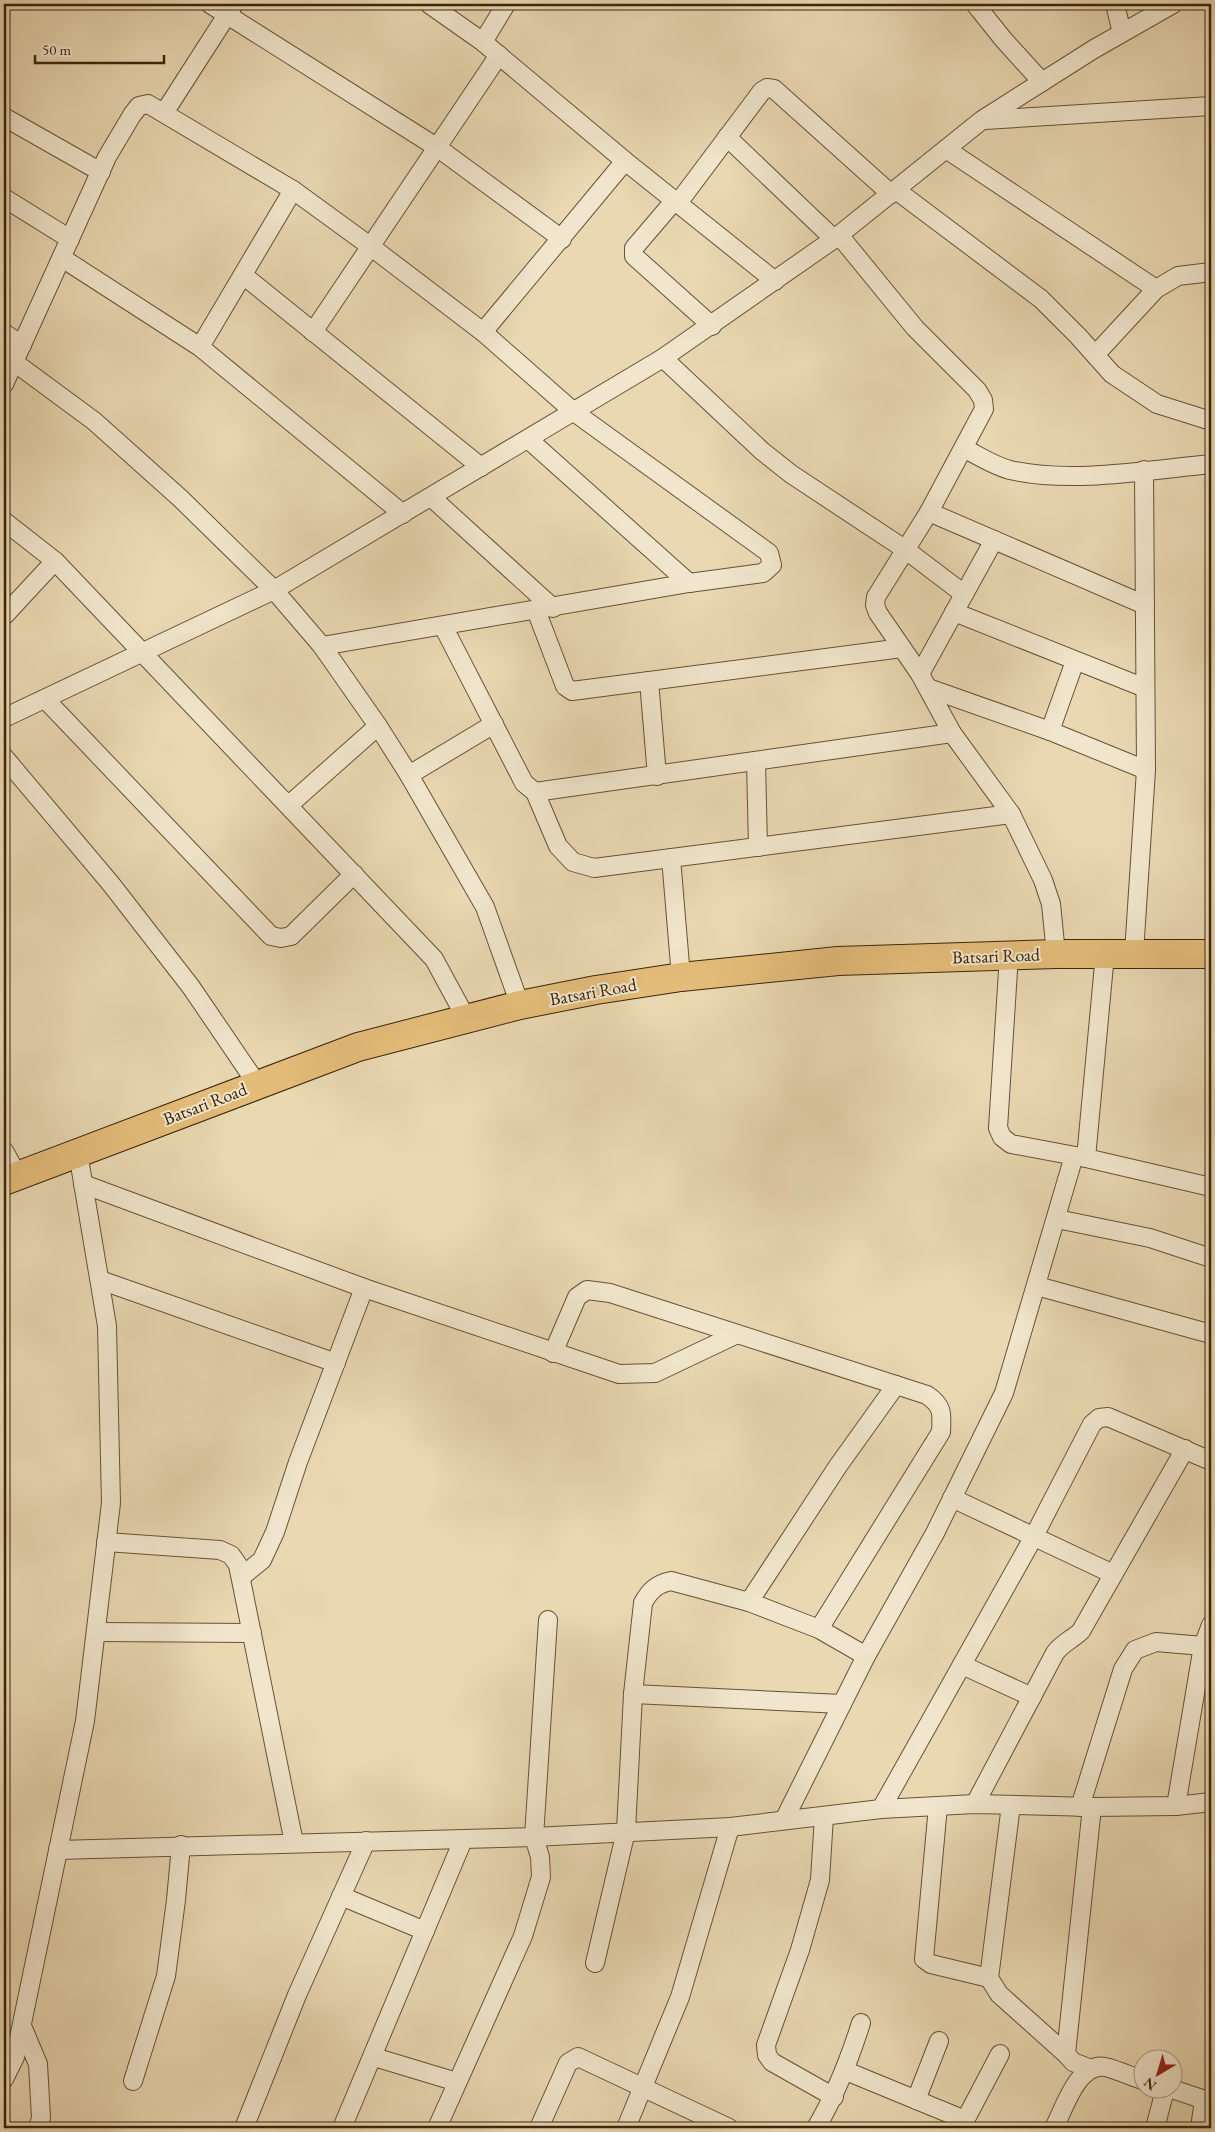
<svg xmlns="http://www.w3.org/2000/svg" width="1215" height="2132" font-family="'EB Garamond',serif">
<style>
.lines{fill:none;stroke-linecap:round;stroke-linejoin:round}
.street-casing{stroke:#665234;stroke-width:20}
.primary-casing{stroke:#3b250a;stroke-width:30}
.street{stroke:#f1e6cd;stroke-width:18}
.primary{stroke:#e4bc79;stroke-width:28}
.labels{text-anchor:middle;stroke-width:4;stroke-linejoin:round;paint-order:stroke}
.street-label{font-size:18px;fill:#3b250a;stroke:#f1e6cd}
</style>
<rect width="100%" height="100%" fill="#e9d8b2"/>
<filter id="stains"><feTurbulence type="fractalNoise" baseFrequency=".004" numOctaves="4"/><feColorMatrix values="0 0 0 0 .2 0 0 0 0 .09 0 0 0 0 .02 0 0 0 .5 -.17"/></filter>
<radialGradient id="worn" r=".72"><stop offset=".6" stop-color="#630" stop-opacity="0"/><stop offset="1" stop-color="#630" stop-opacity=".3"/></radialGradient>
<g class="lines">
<defs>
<g id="street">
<path d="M210 4 438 148 562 239"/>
<path d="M429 4 483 42 625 161 775 281"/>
<path d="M975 4 1003 39 1042 82"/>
<path d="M1115 4 1122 33"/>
<path d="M483 42 506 4"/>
<path d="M164 113 234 4"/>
<path d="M4 117 101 172"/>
<path d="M985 120 1211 106"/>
<path d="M727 137 834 239"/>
<path d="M946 149 1156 289"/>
<path d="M896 190 1041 299 1078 336 1112 374 1157 404 1211 421"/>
<path d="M4 198 70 239"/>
<path d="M675 200 634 248V256L712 326"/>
<path d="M678 203 762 91 767 88 774 89 891 194"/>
<path d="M839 235 915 328 977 390 983 400 984 409 929 512 876 597 875 605 878 613 920 674 952 733 1011 814 1043 880 1051 904 1056 954"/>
<path d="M62 258 200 347 403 514"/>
<path d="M243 275 481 467"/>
<path d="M313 332 499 55"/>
<path d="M483 332 625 161"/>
<path d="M4 333 22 345"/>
<path d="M200 347 293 190"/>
<path d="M1095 355 1156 289 1178 276 1211 272"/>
<path d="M663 358 762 451 791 474 906 550 964 594"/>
<path d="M14 362 94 421 180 498 274 590 322 646 378 726 409 775 485 907 520 1005"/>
<path d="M4 384 107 157 132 115 139 106 148 104 293 190 370 246 483 332 574 412 769 553 772 565 763 573 689 583 322 646"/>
<path d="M528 439 689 583"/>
<path d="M965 449C979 456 994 466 1010 470 1072 484 1148 470 1211 464"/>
<path d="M431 497 553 608"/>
<path d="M929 512 1145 605"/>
<path d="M4 521 55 561 434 959 466 1018"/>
<path d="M536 610 565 686 572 691 902 648"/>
<path d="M954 612 1145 688"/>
<path d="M4 616 55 561"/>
<path d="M443 626 524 783 535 792 952 733"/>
<path d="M920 674 994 540"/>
<path d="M649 681 657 776"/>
<path d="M928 688 1050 731 1146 770"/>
<path d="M45 699 271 936 281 938 291 936 354 874"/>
<path d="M4 718 274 590 663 358 834 239 982 120 1094 49 1173 4"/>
<path d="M1050 731 1075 661"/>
<path d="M4 757 111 884 191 987 257 1084"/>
<path d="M756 762 758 847"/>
<path d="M409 775 494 724"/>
<path d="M535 792 558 846 573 862 594 868 1011 814"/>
<path d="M289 805 378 726"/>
<path d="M671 858 681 977"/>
<path d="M1134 953 1146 770 1144 470"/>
<path d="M1009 955 998 1128 1002 1137 1011 1144 1086 1158 1211 1187"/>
<path d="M4 1151 18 1176"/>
<path d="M1086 1158 1105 954"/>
<path d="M83 1184 364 1288 619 1374 655 1373 735 1335"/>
<path d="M1057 1219 1150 1238 1211 1258"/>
<path d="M100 1280 336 1363"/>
<path d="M1037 1286 1211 1334"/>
<path d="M553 1353 577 1297 587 1290 610 1293 927 1395C943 1406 942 1413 941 1432L819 1629"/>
<path d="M952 1498 1113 1574"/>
<path d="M106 1542 220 1550 231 1555 238 1565 294 1843"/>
<path d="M241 1577 262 1560 275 1532 298 1462 364 1288"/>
<path d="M749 1602 838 1466 896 1385"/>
<path d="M96 1632 252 1633"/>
<path d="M962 1665 1032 1697"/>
<path d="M633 1694 842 1704"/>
<path d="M975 1804 1055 1653C1062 1643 1073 1639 1081 1631L1185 1449"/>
<path d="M1011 1805 989 1978 999 1994 1066 2054"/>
<path d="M938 1806 924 1959 931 1964 989 1978"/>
<path d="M1176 1806 1203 1646 1211 1625"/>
<path d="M1080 1807 1123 1669 1135 1650 1156 1642 1203 1646"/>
<path d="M881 1809 1033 1538 1092 1424 1099 1418 1108 1417 1211 1461"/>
<path d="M824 1816 820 1880 800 1950 766 2045 767 2055 772 2062 834 2097"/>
<path d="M784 1820 866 1656 935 1533 1004 1393 1074 1156"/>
<path d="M58 1850 534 1837 730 1827 881 1809 975 1804 1092 1807 1176 1806 1211 1802"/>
<path d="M341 1896 425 1931"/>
<path d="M595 1963 626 1831 633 1694 643 1603C650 1590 657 1584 671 1581L749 1602 819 1629 866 1656"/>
<path d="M22 2026 38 2064 41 2118 38 2128"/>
<path d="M374 2057 457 2082"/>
<path d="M1091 2069 1073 2062 1066 2054 1092 1807"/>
<path d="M846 2071 965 2120"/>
<path d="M4 2079 15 2057 85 1721 111 1503 107 1326 78 1153"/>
<path d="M133 2081 166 1976 176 1900 181 1845"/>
<path d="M1172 2089 1211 2102"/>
<path d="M916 2100 939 2041"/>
<path d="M244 2128 297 1995 366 1841"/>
<path d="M342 2128 463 1840"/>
<path d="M437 2128 523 1936 541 1877 540 1857 534 1837 548 1620"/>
<path d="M539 2128 568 2063 578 2057 729 2128"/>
<path d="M626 2128 680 1997 730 1827"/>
<path d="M816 2128C836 2094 849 2061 861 2023"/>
<path d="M961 2128 1000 2054"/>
<path d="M1054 2128C1064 2109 1078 2062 1105 2067 1118 2070 1130 2076 1142 2080"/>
<path d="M1155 2128 1165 2090"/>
<path d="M1200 2128 1204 2100"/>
</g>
<path id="primary" d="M4 1181 358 1047 520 1005 596 990 681 977 838 961 1056 954H1211"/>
</defs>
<use href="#street" class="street-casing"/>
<use href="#primary" class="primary-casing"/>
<use href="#street" class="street"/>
<use href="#primary" class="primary"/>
</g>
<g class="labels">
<g class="street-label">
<text transform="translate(996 956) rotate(-2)" y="6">Batsari Road</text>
<text transform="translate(593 992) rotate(-10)" y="6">Batsari Road</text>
<text transform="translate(205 1104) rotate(-21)" y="6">Batsari Road</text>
</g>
</g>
<rect width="1215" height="2132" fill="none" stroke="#e9d8b2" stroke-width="20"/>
<rect x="5" y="5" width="1205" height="2122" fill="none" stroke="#3b250a" stroke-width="2.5"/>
<rect x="10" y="10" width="1195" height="2112" fill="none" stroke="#3b250a"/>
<g transform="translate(1158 2074) rotate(218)"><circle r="24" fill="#f1e6cd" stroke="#a8997f"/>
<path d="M0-4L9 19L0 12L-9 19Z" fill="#8f2418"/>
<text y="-8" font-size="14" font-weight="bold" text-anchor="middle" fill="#3b250a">N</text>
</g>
<path d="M35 55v8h129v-8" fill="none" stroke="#3b250a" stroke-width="2.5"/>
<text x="42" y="55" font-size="15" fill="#3b250a" stroke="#f1e6cd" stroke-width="4" paint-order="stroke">50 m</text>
<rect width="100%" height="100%" filter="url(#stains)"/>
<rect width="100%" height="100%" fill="url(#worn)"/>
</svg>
